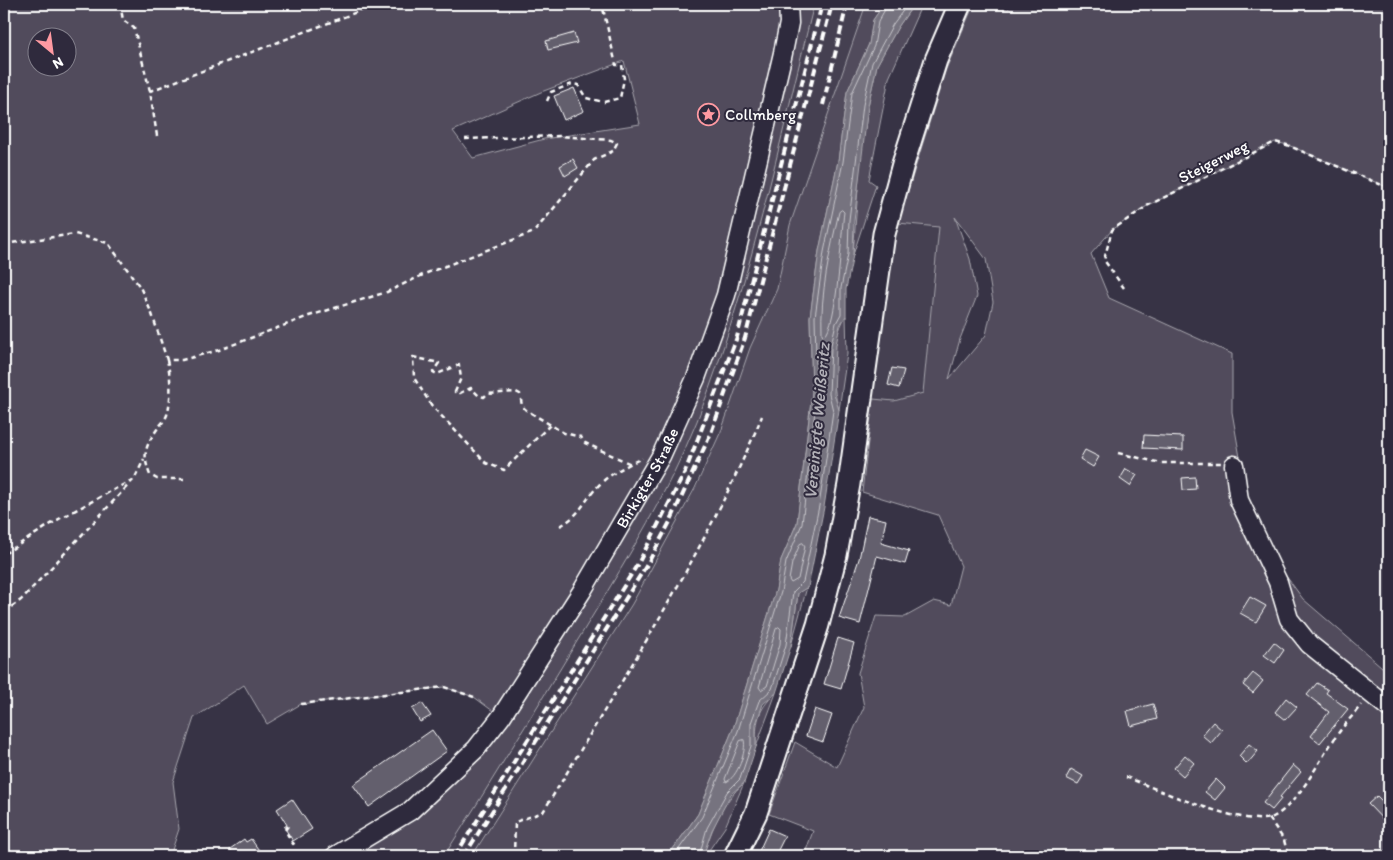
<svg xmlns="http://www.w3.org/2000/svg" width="1393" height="860" font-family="Itim,sans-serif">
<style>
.built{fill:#444051}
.green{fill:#514c5c;stroke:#a8a6ae;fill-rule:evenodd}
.water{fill:#76737f;stroke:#adabb2}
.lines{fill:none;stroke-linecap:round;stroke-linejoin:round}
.shore{stroke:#c8c7cc;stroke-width:1}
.building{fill:#635f6d;stroke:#fff}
.minor-casing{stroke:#fff;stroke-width:21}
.major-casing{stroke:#fff;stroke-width:25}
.path{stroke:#fff;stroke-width:2.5;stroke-dasharray:5 4;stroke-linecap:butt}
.minor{stroke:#2f2a3d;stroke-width:18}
.major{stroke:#2f2a3d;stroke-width:21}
.rail{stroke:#fff;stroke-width:4;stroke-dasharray:8 4;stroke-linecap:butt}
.labels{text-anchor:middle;stroke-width:4;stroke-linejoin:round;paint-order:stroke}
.poi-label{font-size:16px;fill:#fff;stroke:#2f2a3d;text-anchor:start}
.street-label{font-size:16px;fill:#fff;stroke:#2f2a3d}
.water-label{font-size:18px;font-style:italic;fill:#b4b2b9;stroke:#2f2a3d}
</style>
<rect width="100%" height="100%" fill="#373345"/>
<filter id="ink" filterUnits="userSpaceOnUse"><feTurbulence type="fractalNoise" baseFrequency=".02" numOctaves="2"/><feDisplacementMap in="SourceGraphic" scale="10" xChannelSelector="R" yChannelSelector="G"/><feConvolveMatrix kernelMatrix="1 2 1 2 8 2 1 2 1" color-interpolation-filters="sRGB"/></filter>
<g filter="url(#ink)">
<g class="built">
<path d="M814 4H866L790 225 777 289 750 348 722 429 667 543 632 604 472 856H444L607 591 655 509 696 423 728 337 754 245Z"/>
<path d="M894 222 939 227 923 393 894 401 868 399Z"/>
</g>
<g class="green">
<path d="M4 4H814C779 144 750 286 697 421 669 490 629 556 590 620 542 699 494 778 444 856H335L410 811 501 717 474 697 444 687 301 704 267 724 244 685 194 718 173 782 179 829 170 856H4ZM38 38H68V68H38ZM624 61 640 124 544 139 473 158 453 131 541 92Z"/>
<path d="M866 4H884L873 20 869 44 847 92 838 161 819 251 810 317 812 392 797 523 781 560 776 590 733 729 698 814 668 856H472L632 604 695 488 722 429 750 348 777 289 790 225Z"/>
<path d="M914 4H922L889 78 869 180 876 185 853 255 860 162 868 106 877 65 898 27Z"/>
<path d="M974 4 1008 9 1014 4H1061L1068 9 1073 4H1389V188L1288 145 1275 142 1147 206 1112 230 1091 254 1109 298 1232 354V412L1248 503 1269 553 1303 599 1389 673V856H804L813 831 769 814 795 742 837 767 864 707 858 673 876 616 905 617 934 601 951 605 961 566 938 515 862 492 873 399 894 401 923 393 939 227 898 223 946 69ZM955 217 986 259 993 302 986 335 949 379 960 339 977 296 970 259Z"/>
<path d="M846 316 847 354 839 410C831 383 830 341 846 316Z"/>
<path d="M807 587 791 646 798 593Z"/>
<path d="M776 693 756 747C756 722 757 710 776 693Z"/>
<path d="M744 783 725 827 705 856H703C712 829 722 802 744 783Z"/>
</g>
<path class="water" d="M884 4H914L898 27 877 65 868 106 854 221 853 255 846 289V316L840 325 836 345 834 394 839 410 824 507 808 587 798 593 791 646 776 693 763 704 756 724V747L744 783 731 794 712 830 703 856H668L698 814 733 729 776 590 781 560 797 523 812 392 810 317 819 251 838 161 847 92 869 44 873 20Z"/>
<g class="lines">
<g class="shore">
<path d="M842 210 844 212C841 234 838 325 824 336L822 334C820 293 830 251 839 212Z"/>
<path d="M803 543 805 546 798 579 791 583 789 580 792 563 800 544Z"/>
<path d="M779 627 781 629 780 644 767 686 761 690 759 687 776 629Z"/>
<path d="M744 740C747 751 737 778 726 782L725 779 740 741Z"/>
<path d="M674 856 702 817 738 731 781 592 786 562 802 524 817 393 815 317 824 252 843 162 852 93 874 46 878 22 888 4"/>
<path d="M699 856 707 828 727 792 740 779 751 746V723L759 701 772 689 786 645 793 592 803 582 819 506 833 411 829 394 831 345 836 323 841 314V288L848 254 849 220 863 105 872 63 893 24 908 4"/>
</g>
</g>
<g class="building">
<path d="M574 33 577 43 548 50 546 41Z"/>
<path d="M574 88 584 111 564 120 554 96Z"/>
<path d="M573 159 578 168 565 176 560 166Z"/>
<path d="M892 368 904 370 899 388 888 385Z"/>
<path d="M1144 435 1183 437V450L1143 448Z"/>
<path d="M1085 450 1099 457 1093 467 1080 459Z"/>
<path d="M1126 469 1137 475 1130 486 1120 479Z"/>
<path d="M1195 477 1196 489 1183 490 1182 478Z"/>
<path d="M868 516 886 520 881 543 909 551 905 564 877 556 860 624 839 618 859 559Z"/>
<path d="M1250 597 1266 606 1256 622 1240 613Z"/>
<path d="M838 638 854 643 841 689 824 684Z"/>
<path d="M1274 642 1284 650 1275 663 1264 655Z"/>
<path d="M1253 673 1263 681 1253 693 1243 685Z"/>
<path d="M1317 683 1328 690 1326 693 1348 709 1320 743 1311 736 1329 712 1307 695Z"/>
<path d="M1286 698 1297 707 1285 720 1275 712Z"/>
<path d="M422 703 431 716 420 722 412 709Z"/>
<path d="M1153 704 1157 719 1131 726 1127 711Z"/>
<path d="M815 709 832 715 823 742 806 736Z"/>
<path d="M1213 722 1222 730 1211 743 1202 735Z"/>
<path d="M432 730 447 751 369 807 353 785Z"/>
<path d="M1249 744 1258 751 1247 764 1239 756Z"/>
<path d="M1185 755 1194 763 1183 776 1174 768Z"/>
<path d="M1293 765 1301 772 1280 797 1282 798 1272 810 1263 803Z"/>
<path d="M1071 769 1083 776 1078 784 1066 778Z"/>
<path d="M1216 779 1225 788 1215 800 1205 792Z"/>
<path d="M1377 796 1383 802 1389 796V826L1368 804Z"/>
<path d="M292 799 312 829 293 841 284 827 287 825 277 809Z"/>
<path d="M769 829 785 836 775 856 759 851Z"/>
<path d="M244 839 246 842 251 839 263 856H235L230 849Z"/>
</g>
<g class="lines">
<defs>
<g id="minor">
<path d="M1234 465 1239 500 1278 582 1289 619 1309 644 1389 708"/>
<path id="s1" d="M335 856 410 811 476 749 501 717 582 591 661 456 696 378 726 295 783 53 789 23 788 4"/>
</g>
<path id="major" d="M735 856 756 813 818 625 836 555 849 484 884 234 903 164 936 60 960 4"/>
</defs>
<use href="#minor" class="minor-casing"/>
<use href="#major" class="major-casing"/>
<g class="path">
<path d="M120 4 123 20 134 28 150 91"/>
<path d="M547 101 551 92 572 84 578 85 586 98 604 102 620 98 624 79 622 65H616L602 4"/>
<path d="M157 136 150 91 378 4"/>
<path d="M4 244 75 234 108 243 140 287 152 314 167 360H182L219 350 309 316 387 292 427 273 534 232 594 160 613 151 617 143 611 140 559 136 465 139"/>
<path d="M1124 288 1104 260 1112 230 1147 206 1275 142 1287 145 1389 188"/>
<path d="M167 360C171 377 172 397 167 415 165 420 161 424 158 428 145 446 142 454 150 475L157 479H184"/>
<path d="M550 425 504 470 486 463 432 406 414 378 413 357 439 363 433 372 437 374 459 365 461 378 455 392 460 393 471 388 479 396 484 397 487 394 516 392 520 394 522 406 526 410 564 433 581 437 585 443 631 464"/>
<path d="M1118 453 1161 463H1221"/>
<path d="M560 526C581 515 584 500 600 484 611 473 628 465 642 458"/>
<path d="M4 554 59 519 132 480"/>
<path d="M4 612 21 600 135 478 144 459"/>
<path d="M301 704 444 687 474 697"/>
<path d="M1126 777C1154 788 1251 831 1275 816 1299 802 1317 764 1333 741 1341 728 1352 717 1361 705"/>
<path d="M1269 818 1284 840 1288 856"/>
<path d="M288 826 285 830 293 844 297 841"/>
<path d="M514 856 515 822 543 812 562 781C633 662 709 544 762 416"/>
</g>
<use href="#minor" class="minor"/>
<use href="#major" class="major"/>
<g class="rail">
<path d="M823 105 847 4"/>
<path d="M455 856 639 562 685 472 737 337 822 4"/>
<path d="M464 856 648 563 671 520 711 433 745 338 832 4"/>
</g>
</g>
</g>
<defs>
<symbol id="sight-ring" viewBox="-11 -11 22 22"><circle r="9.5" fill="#2f2a3d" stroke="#ff9aa2" stroke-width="1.5"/><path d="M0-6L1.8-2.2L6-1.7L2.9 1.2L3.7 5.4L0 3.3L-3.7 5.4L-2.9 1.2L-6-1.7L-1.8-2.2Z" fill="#ff9aa2"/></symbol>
</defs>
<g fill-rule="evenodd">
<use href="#sight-ring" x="696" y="102" width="25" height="25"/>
</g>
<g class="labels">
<g class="poi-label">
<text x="725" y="120">Collmberg</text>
</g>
<g class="street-label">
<text transform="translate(1213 161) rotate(-27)" y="6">Steigerweg</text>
<text dy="6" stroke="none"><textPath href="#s1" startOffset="499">Birkigter Straße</textPath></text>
</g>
<g class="water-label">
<text transform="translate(817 421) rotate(-85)" y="6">Vereinigte Weißeritz</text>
</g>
</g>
<rect width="1393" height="860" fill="none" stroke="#2f2a3d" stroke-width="20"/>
<rect x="10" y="10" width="1373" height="840" fill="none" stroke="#fff" stroke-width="2" filter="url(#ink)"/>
<g transform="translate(52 52) rotate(151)"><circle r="24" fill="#2f2a3d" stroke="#827f8b"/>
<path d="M0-4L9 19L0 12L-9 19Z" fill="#ff9aa2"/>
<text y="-8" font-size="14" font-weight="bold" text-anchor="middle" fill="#ffffff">N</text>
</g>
</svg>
